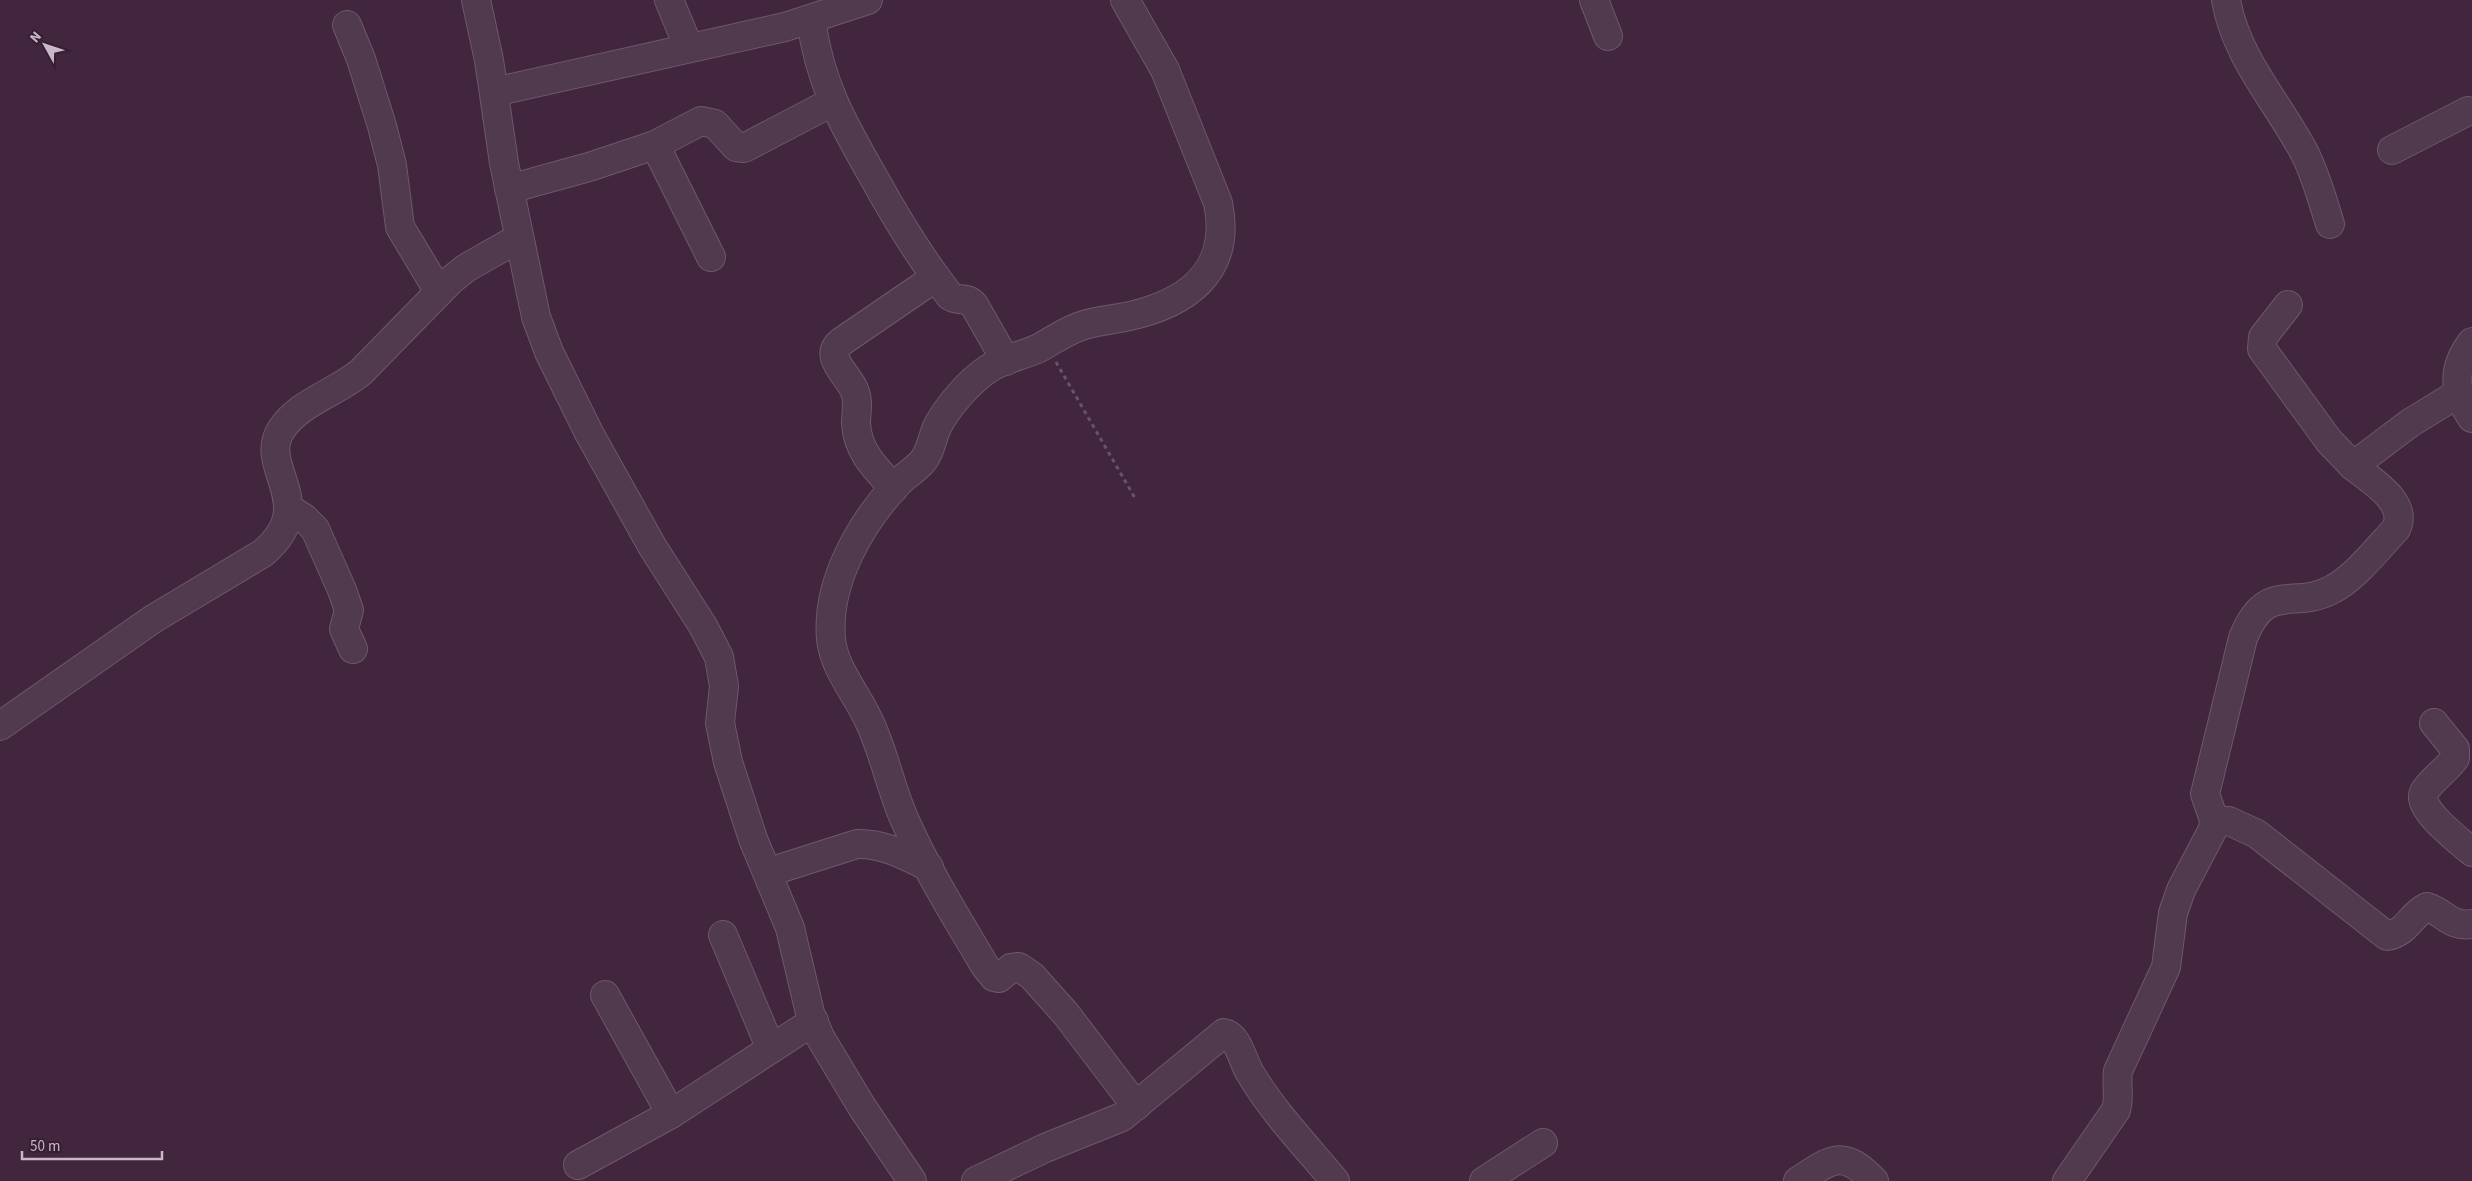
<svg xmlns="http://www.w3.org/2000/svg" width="2472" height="1181" font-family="'Source Sans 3',sans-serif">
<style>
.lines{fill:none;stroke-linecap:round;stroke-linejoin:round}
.minor-casing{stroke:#6e586b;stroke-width:30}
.path{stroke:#65546c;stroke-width:3;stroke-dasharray:4 4;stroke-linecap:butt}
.minor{stroke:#513a4e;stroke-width:28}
</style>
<rect width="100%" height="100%" fill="#41263e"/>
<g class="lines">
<defs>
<g id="minor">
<path d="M476 0 489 60 504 163 536 317 549 352 589 433 652 546 703 626 719 657 724 686 720 723 728 762 753 839 790 928 810 1013 820 1037 862 1107 912 1181"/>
<path d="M669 0 689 48"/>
<path d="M1125 0 1165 70 1218 203C1231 265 1195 299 1138 314 1120 319 1101 320 1084 325 1067 330 1054 340 1039 348 1022 356 1003 359 988 369 969 382 949 405 938 425 932 437 931 452 922 462 915 470 906 475 899 482 861 522 826 582 831 639 834 669 857 694 869 721 885 754 891 792 907 825 929 874 958 920 985 966L994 977 999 978 1011 968 1019 967 1032 976 1066 1014 1136 1106"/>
<path d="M1594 0 1608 36"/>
<path d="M2226 0C2236 58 2277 101 2304 152 2316 175 2322 199 2330 224"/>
<path d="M811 20C820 84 842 122 874 178 896 218 921 259 950 296 958 302 967 296 974 305L1006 361"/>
<path d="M347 25 361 59 382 126 392 165 400 227 439 292"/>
<path d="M494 92 785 27 868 0"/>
<path d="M655 145 711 257"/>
<path d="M2392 150 2468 111"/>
<path d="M509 189 589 167 655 145 701 121 715 124 736 147 744 148 832 102"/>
<path d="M2288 305 2263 337 2262 349 2329 441 2353 466"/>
<path d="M2472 342C2452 368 2453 391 2472 418"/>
<path d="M894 488C876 469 857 451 856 423 856 413 859 402 855 392 850 376 822 357 841 342L936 277"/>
<path d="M288 508 304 518 315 529 342 590 349 610 344 629 353 649"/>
<path d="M2434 723 2455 749V758C2446 771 2432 779 2424 792 2415 808 2461 842 2472 852"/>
<path d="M0 726 153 619 263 553C321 504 257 468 281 430 299 402 336 393 361 372L451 280 466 268 519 238"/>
<path d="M2214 820 2229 821 2257 834 2387 936C2407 933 2411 914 2427 907 2446 913 2449 927 2472 924"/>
<path d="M769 872 857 844C883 843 906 856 929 867"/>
<path d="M723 935 771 1049"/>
<path d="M605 995 671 1114"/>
<path d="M578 1165 671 1114 814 1021"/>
<path d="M976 1181 1045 1148 1122 1117 1224 1033C1238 1035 1243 1062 1250 1073 1273 1112 1306 1146 1335 1181"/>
<path d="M1484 1181 1543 1143"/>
<path d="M1798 1181C1832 1159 1842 1148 1874 1181"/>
<path d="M2067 1181 2116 1110C2120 1097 2116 1085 2118 1071L2166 967 2173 913 2181 890 2213 829 2214 820 2205 794 2243 638C2266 580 2293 610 2331 590 2354 579 2378 548 2396 529 2409 502 2371 481 2353 466L2410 423 2459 393"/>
</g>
</defs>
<use href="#minor" class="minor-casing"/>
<path class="path" d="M1056 362 1135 498"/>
<use href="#minor" class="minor"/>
</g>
<g transform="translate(45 45) rotate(310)" stroke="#361f33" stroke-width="4" paint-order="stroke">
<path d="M0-4L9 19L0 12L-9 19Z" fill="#cbb7c8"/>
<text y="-8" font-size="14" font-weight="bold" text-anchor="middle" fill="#cbb7c8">N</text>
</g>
<path d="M22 1151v8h140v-8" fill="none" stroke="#cbb7c8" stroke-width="2.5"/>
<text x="30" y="1151" font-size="15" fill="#cbb7c8" stroke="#361f33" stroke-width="4" paint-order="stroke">50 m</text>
</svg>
